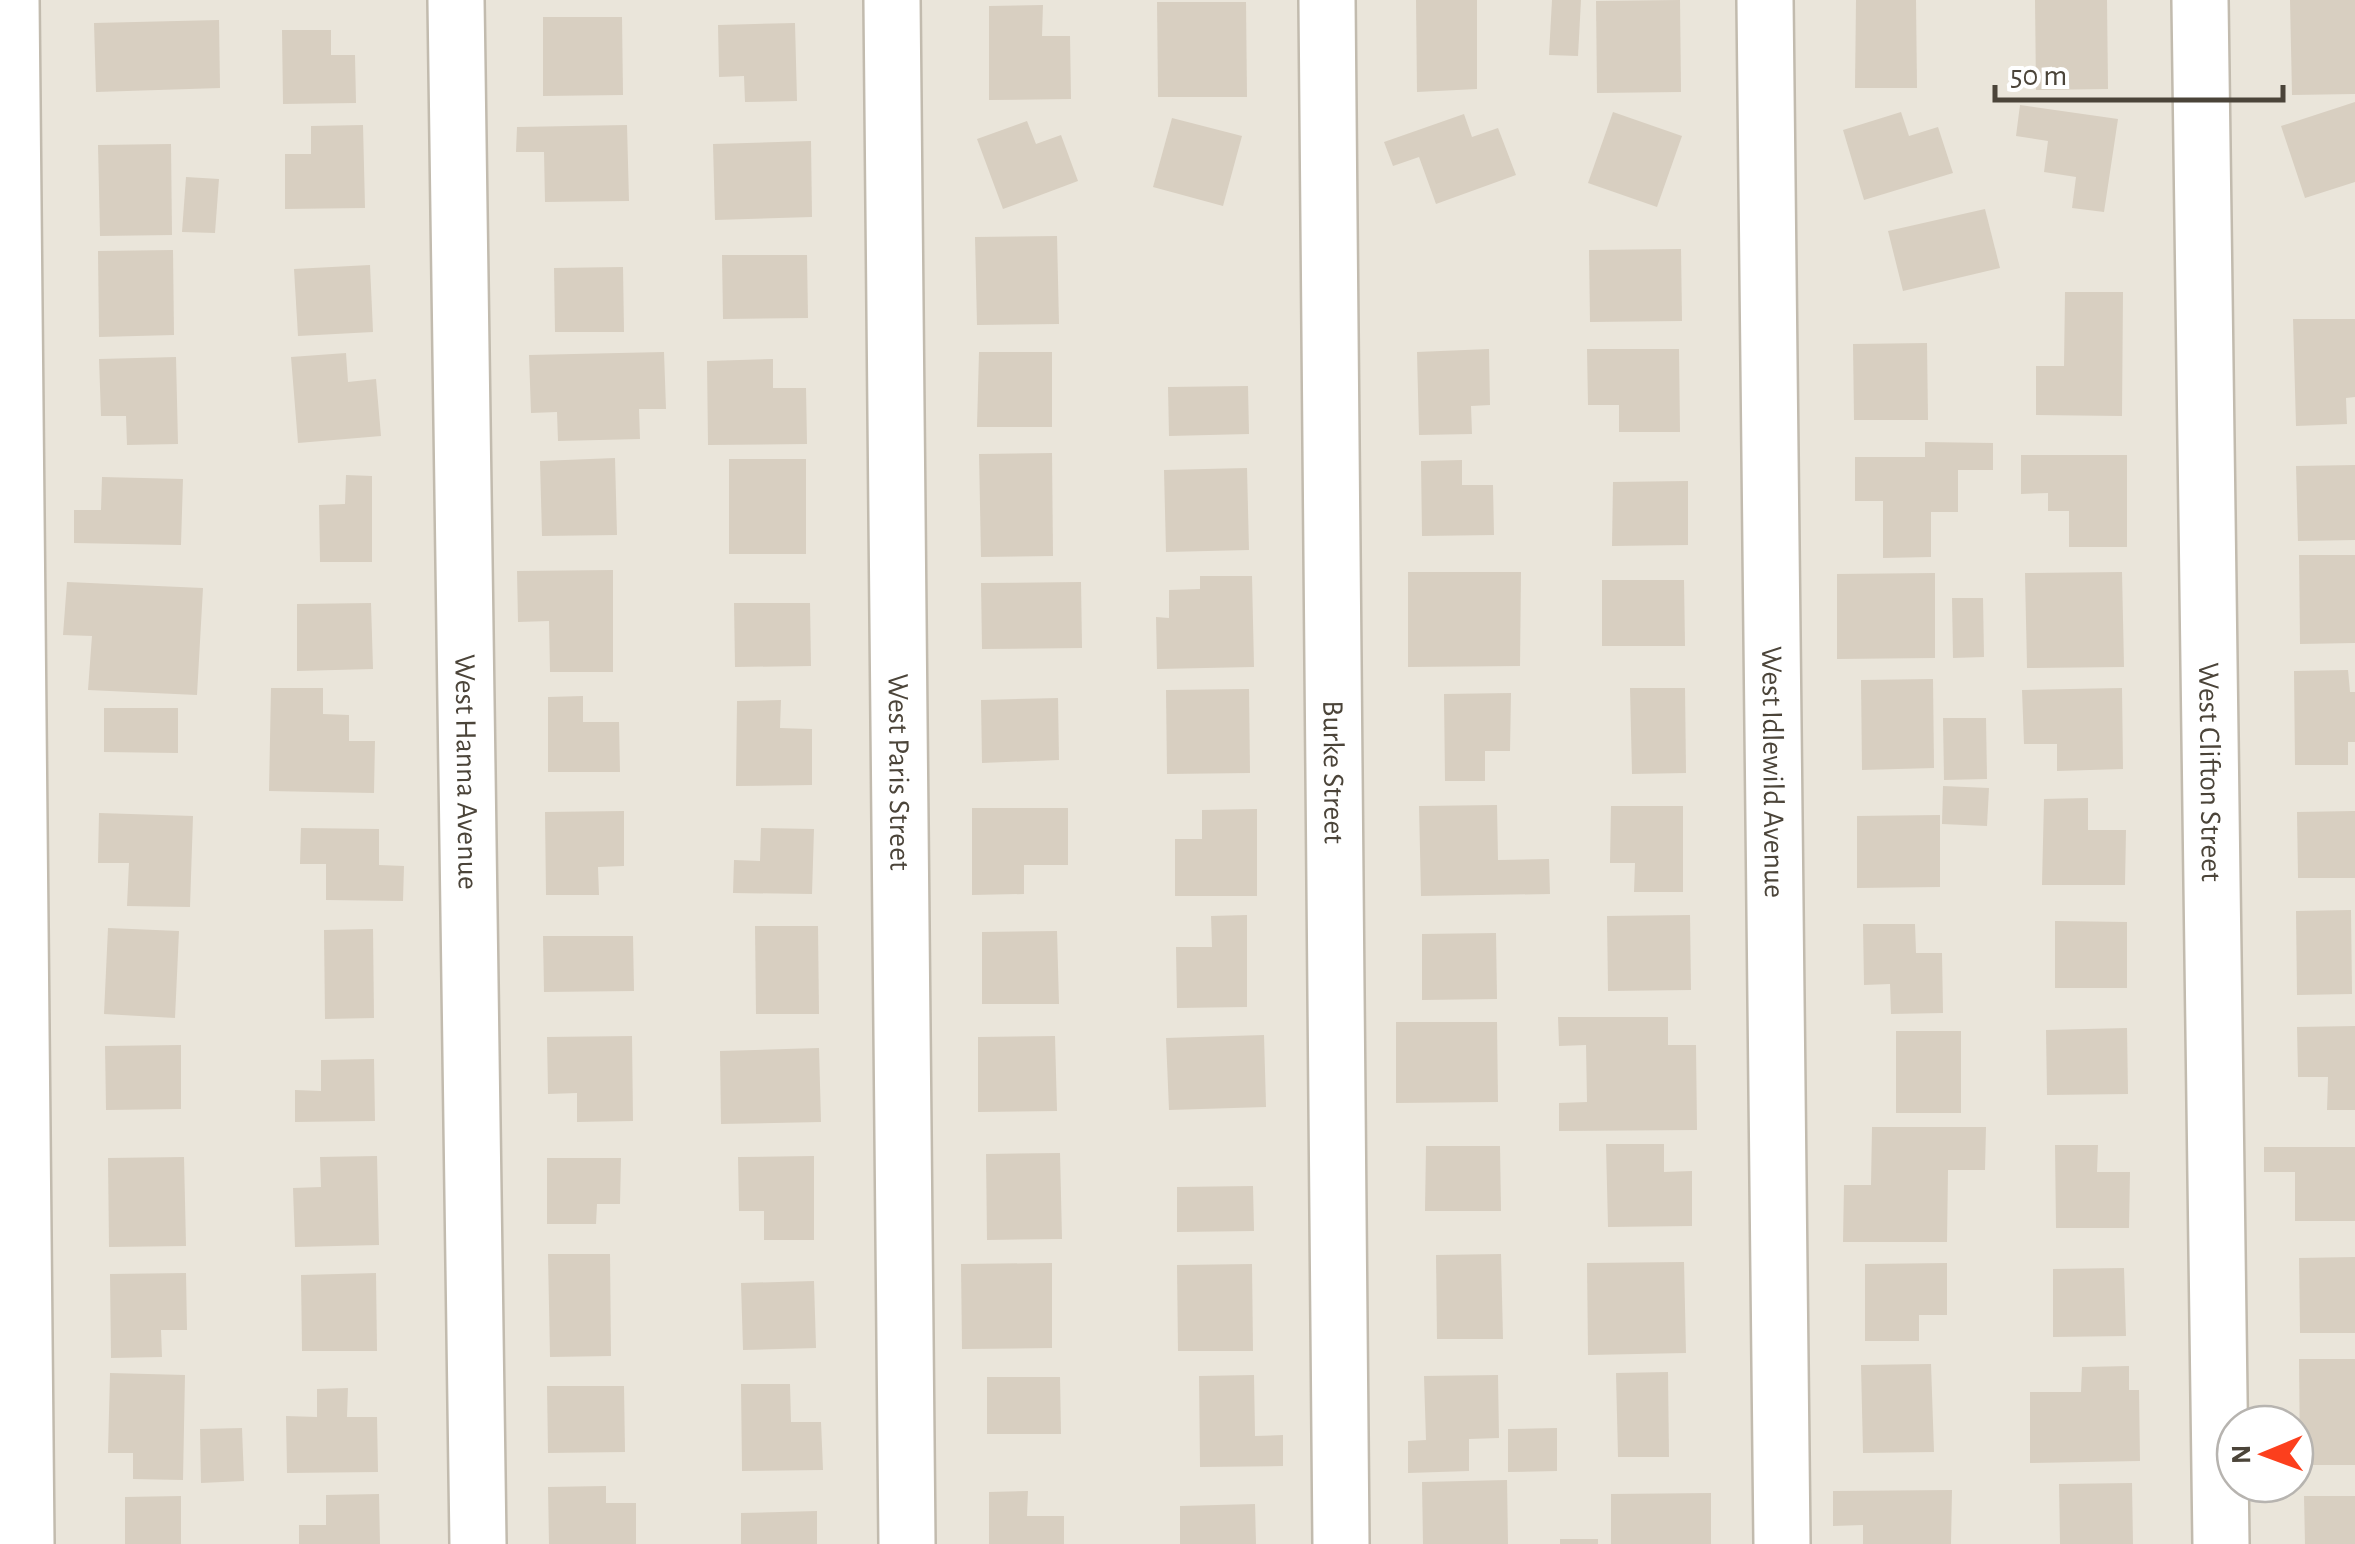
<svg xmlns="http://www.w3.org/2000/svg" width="2355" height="1544" font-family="'Alegreya Sans',sans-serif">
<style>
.residential{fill:#eae5da}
.building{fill:#d8cfc1}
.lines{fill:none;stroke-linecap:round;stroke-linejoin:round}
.minor-casing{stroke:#c2bbae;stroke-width:60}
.minor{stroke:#fff;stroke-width:55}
.labels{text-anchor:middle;stroke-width:9;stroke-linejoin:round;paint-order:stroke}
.street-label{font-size:30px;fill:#4b4439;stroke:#fff}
</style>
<rect width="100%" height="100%" fill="#f6f3ec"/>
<g class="residential">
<path d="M33 0H434L456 1544H48Z"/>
<path d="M478 0H870L885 1544H500Z"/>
<path d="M914 0H1305L1319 1544H929Z"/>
<path d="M1349 0H1743L1759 1544H1363Z"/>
<path d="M1787 0H2177L2199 1544H1804Z"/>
<path d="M2222 0H2355V1544H2243L2242 1484H2295V1424H2242Z"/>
</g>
<g class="building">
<path d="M1416 0H1477V89L1417 92Z"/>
<path d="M1552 0H1581L1578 56 1549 55Z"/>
<path d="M1680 0 1681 92 1597 93 1596 1Z"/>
<path d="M1856 0H1916L1917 88H1855Z"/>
<path d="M2035 0H2107L2108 89 2036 90Z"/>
<path d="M2290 0H2355V94L2292 95Z"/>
<path d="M1157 2H1246L1247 97H1158Z"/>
<path d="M1043 5 1042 36H1070L1071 99 989 100V6Z"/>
<path d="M543 17H622L623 95 543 96Z"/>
<path d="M219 20 220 88 96 92 94 23Z"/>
<path d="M795 23 797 101 745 102 744 76 719 77 718 25Z"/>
<path d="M282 30H331V55H355L356 103 283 104Z"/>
<path d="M2355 102V182L2305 198 2281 126Z"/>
<path d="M2020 105 2118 119 2104 212 2072 208 2076 177 2044 172 2048 141 2016 136Z"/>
<path d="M1613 112 1682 136 1657 207 1588 183Z"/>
<path d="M1901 112 1909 136 1938 127 1953 173 1864 200 1843 130Z"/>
<path d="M1464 114 1472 137 1498 128 1516 175 1436 204 1419 157 1393 166 1384 142Z"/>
<path d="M1172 118 1242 136 1223 206 1153 187Z"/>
<path d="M1027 121 1036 144 1061 135 1078 181 1003 209 977 139Z"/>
<path d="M363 125 365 208 285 209V154H311V126Z"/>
<path d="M627 125 629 201 545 202 544 152H516L517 127Z"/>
<path d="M811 141 812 217 715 220 713 144Z"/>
<path d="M171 144 172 235 100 236 98 145Z"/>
<path d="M186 177 219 179 215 233 182 232Z"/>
<path d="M1985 209 2000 268 1903 291 1888 231Z"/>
<path d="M1057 236 1059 324 977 325 975 237Z"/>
<path d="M1681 249 1682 321 1590 322 1589 250Z"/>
<path d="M173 250 174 335 99 337 98 251Z"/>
<path d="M722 255H807L808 318 723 319Z"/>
<path d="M370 265 373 332 298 336 294 269Z"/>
<path d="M623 267 624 332H555L554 268Z"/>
<path d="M2065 292H2123L2122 416 2036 415V366H2064Z"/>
<path d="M2293 319H2355V397L2346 398 2347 424 2296 426Z"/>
<path d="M1927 343 1928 420H1854L1853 344Z"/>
<path d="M1489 349 1490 405 1471 406 1472 434 1419 435 1417 352Z"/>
<path d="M1587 349H1679L1680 432H1619V405H1588Z"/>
<path d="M664 352 666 409H639L640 439 558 441 557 412 531 413 529 355Z"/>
<path d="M979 352H1052V427H977Z"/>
<path d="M346 353 348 382 376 379 381 436 298 443 291 357Z"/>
<path d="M176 357 178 444 127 445 126 416H101L99 359Z"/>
<path d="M773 359V388H806L807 444 708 445 707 361Z"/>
<path d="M1248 386 1249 434 1169 436 1168 387Z"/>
<path d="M1925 442 1993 443V470H1958V512H1931V557L1883 558V501H1855V457H1925Z"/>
<path d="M1052 453 1053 556 981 557 979 454Z"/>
<path d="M2021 455H2127V547H2069V511H2048V493L2021 494Z"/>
<path d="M615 458 617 535 542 536 540 461Z"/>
<rect x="729" y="459" width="77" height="95"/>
<path d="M1462 460V485H1493L1494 535 1422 536 1421 461Z"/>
<path d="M2355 465V540L2298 541 2296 466Z"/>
<path d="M1247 468 1249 550 1166 552 1164 470Z"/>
<path d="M346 475 372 476V562H320L319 505 345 504Z"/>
<path d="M102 477 183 479 181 545 74 543V510H101Z"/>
<path d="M1688 481V545L1612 546 1613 482Z"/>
<path d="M2299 555H2355V643L2300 644Z"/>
<path d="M613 570V672H550L549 621 518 622 517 571Z"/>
<path d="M1408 572H1521L1520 666 1408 667Z"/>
<path d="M2122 572 2124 667 2027 668 2025 573Z"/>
<path d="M1935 573V658L1837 659V574Z"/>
<path d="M1200 576H1252L1254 667 1157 669 1156 617 1169 618V590L1200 589Z"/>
<path d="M1602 580H1684L1685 646H1602Z"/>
<path d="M67 582 203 588 197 695 88 690 92 636 63 635Z"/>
<path d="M1081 582 1082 648 982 649 981 583Z"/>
<path d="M1952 598H1983L1984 657 1953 658Z"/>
<path d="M371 603 373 669 297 671V604Z"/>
<path d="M734 603H810L811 666 735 667Z"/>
<path d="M2348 670 2350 692H2355V742H2348V765H2295L2294 671Z"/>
<path d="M1933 679 1934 768 1862 770 1861 680Z"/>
<path d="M271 688H323V714L349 715V741H375L374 793 269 791Z"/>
<path d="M1630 688H1685L1686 773 1632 774Z"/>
<path d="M2122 688 2123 769 2057 771V744H2024L2022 690Z"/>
<path d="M1249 689 1250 773 1167 774 1166 690Z"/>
<path d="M1511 693 1510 751H1485V781H1445L1444 694Z"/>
<path d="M583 696V722H619L620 772H548V697Z"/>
<path d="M1058 698 1059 760 982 763 981 700Z"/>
<path d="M781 700 780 728 812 729V785L736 786 737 701Z"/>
<path d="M104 708H178V753L104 752Z"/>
<path d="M1943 718H1986L1987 779 1944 780Z"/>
<path d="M1943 786 1989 788 1987 826 1942 824Z"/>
<path d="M2088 798V830H2126L2125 885H2042L2044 799Z"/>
<path d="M1497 805 1498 860 1549 859 1550 894 1421 896 1419 806Z"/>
<path d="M1611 806H1683V892H1634L1635 863H1610Z"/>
<path d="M972 808H1068V865H1024V894L972 895Z"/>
<path d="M1257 809V896H1175V839H1202V810Z"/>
<path d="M624 811V866L598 867 599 895H546L545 812Z"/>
<path d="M2355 811V878H2298L2297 812Z"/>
<path d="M99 813 193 816 190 907 127 906 129 863H98Z"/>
<path d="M1940 815V887L1857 888V816Z"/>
<path d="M301 828 379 829V865L404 866 403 901 326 900V864H300Z"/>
<path d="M761 828 814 829 812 894 733 893 734 860 760 861Z"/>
<path d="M2351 910 2352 994 2297 995 2296 911Z"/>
<path d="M1247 915V1007L1177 1008 1176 947H1212L1211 916Z"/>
<path d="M1690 915 1691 990 1608 991 1607 916Z"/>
<path d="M2055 921 2127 922V988H2055Z"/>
<path d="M1863 924H1915L1916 953H1942L1943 1013 1891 1014 1890 984 1864 985Z"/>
<path d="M755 926H818L819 1014H756Z"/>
<path d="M108 928 179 931 175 1018 104 1014Z"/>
<path d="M373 929 374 1018 325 1019 324 930Z"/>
<path d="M1057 931 1059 1004H982V932Z"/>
<path d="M1496 933 1497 999 1422 1000V934Z"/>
<path d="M543 936H633L634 991 544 992Z"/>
<path d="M1558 1017H1668V1045H1696L1697 1130 1559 1131V1103L1587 1102 1586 1045 1559 1046Z"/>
<path d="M1396 1022H1497L1498 1102 1396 1103Z"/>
<path d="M2355 1026V1110H2327L2328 1077H2298L2297 1027Z"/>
<path d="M2127 1028 2128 1094 2047 1095 2046 1030Z"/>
<rect x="1896" y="1031" width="65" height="82"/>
<path d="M1264 1035 1266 1107 1169 1110 1166 1038Z"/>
<path d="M632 1036 633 1121 577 1122V1093L548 1094 547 1037Z"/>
<path d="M1055 1036 1057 1111 978 1112V1037Z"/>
<path d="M181 1045V1109L106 1110 105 1046Z"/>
<path d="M819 1048 821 1122 721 1124 720 1051Z"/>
<path d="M374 1059 375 1121 295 1122V1090L321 1091V1060Z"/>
<path d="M1872 1127H1986L1985 1170H1948L1947 1242H1843L1844 1185H1871Z"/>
<path d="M1606 1144H1664V1172L1692 1171V1226L1608 1227Z"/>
<path d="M2055 1145H2098L2097 1172H2130L2129 1228H2056Z"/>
<path d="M1426 1146H1500L1501 1211H1425Z"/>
<path d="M2264 1147H2355V1221H2295V1172H2264Z"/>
<path d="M1060 1153 1062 1239 987 1240 986 1154Z"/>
<path d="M377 1156 379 1245 295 1247 293 1188 321 1187 320 1157Z"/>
<path d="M814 1156V1240H764V1211H739L738 1157Z"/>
<path d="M184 1157 186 1246 109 1247 108 1158Z"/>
<path d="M547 1158H621L620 1204H597L596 1224H547Z"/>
<path d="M1253 1186 1254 1231 1177 1232V1187Z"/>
<path d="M548 1254H610L611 1356 550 1357Z"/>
<path d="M1501 1254 1503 1339H1437L1436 1255Z"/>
<path d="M2355 1257V1333H2300L2299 1258Z"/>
<path d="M1684 1262 1686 1353 1588 1355 1587 1263Z"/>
<path d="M1052 1263V1348L962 1349 961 1264Z"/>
<path d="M1947 1263V1315H1919V1341H1865V1264Z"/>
<path d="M1252 1264 1253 1351H1178L1177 1265Z"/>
<path d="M2124 1268 2126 1336 2053 1337V1269Z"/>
<path d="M186 1273 187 1330H161L162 1357 111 1358 110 1274Z"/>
<path d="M376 1273 377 1351H302L301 1275Z"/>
<path d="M814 1281 816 1348 743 1350 741 1283Z"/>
<path d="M2299 1359H2355V1465H2300Z"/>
<path d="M1931 1364 1934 1452 1863 1453 1861 1365Z"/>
<path d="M2129 1366V1390H2139L2140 1461 2030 1463V1392H2081L2082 1367Z"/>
<path d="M1668 1372 1669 1457H1618L1616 1373Z"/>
<path d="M110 1373 185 1375 183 1480 133 1479V1453H108Z"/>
<path d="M1254 1375 1255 1436 1283 1435V1466L1200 1467 1199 1376Z"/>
<path d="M1498 1375 1499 1438 1469 1439V1471L1408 1473V1441L1426 1440 1424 1376Z"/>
<path d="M987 1377H1060L1061 1434H987Z"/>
<path d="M741 1384H790L791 1422H821L823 1470 742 1471Z"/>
<path d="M547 1386H624L625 1452 548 1453Z"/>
<path d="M348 1388 347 1417H377L378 1472 287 1473 286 1416 317 1417V1389Z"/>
<path d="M242 1428 244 1481 201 1483 200 1429Z"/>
<path d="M1557 1428V1471L1508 1472V1429Z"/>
<path d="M1507 1480 1508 1544H1423L1422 1482Z"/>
<path d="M2132 1483 2133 1544H2060L2059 1484Z"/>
<path d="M606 1486V1503H636V1544H549L548 1487Z"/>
<path d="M1952 1490 1951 1544H1863V1525L1833 1526V1491Z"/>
<path d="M1028 1491 1027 1516H1064V1544H989V1492Z"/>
<path d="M1711 1493V1544H1611V1494Z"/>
<path d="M379 1494 380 1544H299V1525H326V1495Z"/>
<path d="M181 1496V1544H125V1497Z"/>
<path d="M2304 1496H2355V1544H2305Z"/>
<path d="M1255 1504 1256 1544H1180V1506Z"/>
<path d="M817 1511V1544H741V1513Z"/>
<rect x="1560" y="1539" width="38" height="5"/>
</g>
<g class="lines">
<defs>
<g id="minor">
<path d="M11 0 26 1544"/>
<path id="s1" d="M456 0 478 1544"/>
<path id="s2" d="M892 0 907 1544"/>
<path id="s3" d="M1327 0 1341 1544"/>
<path id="s4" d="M1765 0 1782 1544"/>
<path id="s5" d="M2200 0 2221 1544"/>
</g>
</defs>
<use href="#minor" class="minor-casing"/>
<use href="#minor" class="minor"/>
</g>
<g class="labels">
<g class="street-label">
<text dy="10" stroke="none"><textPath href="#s1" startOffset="772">West Hanna Avenue</textPath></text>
<text dy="10" stroke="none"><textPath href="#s2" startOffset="772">West Paris Street</textPath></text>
<text dy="10" stroke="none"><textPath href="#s3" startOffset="772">Burke Street</textPath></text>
<text dy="10" stroke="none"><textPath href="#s4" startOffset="772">West Idlewild Avenue</textPath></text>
<text dy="10" stroke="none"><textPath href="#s5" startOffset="772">West Clifton Street</textPath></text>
</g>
</g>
<g transform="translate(2265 1454) rotate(269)"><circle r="48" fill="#ffffff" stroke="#b7b4b0" stroke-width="2.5"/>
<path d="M0-8L18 38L0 25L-18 38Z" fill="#fc3f1d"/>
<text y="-15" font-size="28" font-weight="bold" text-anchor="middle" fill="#4b4439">N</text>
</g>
<path d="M1995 85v15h288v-15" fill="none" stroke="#4b4439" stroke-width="5"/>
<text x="2010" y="85" font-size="30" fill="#4b4439" stroke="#ffffff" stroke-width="8" paint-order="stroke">50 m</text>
</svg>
